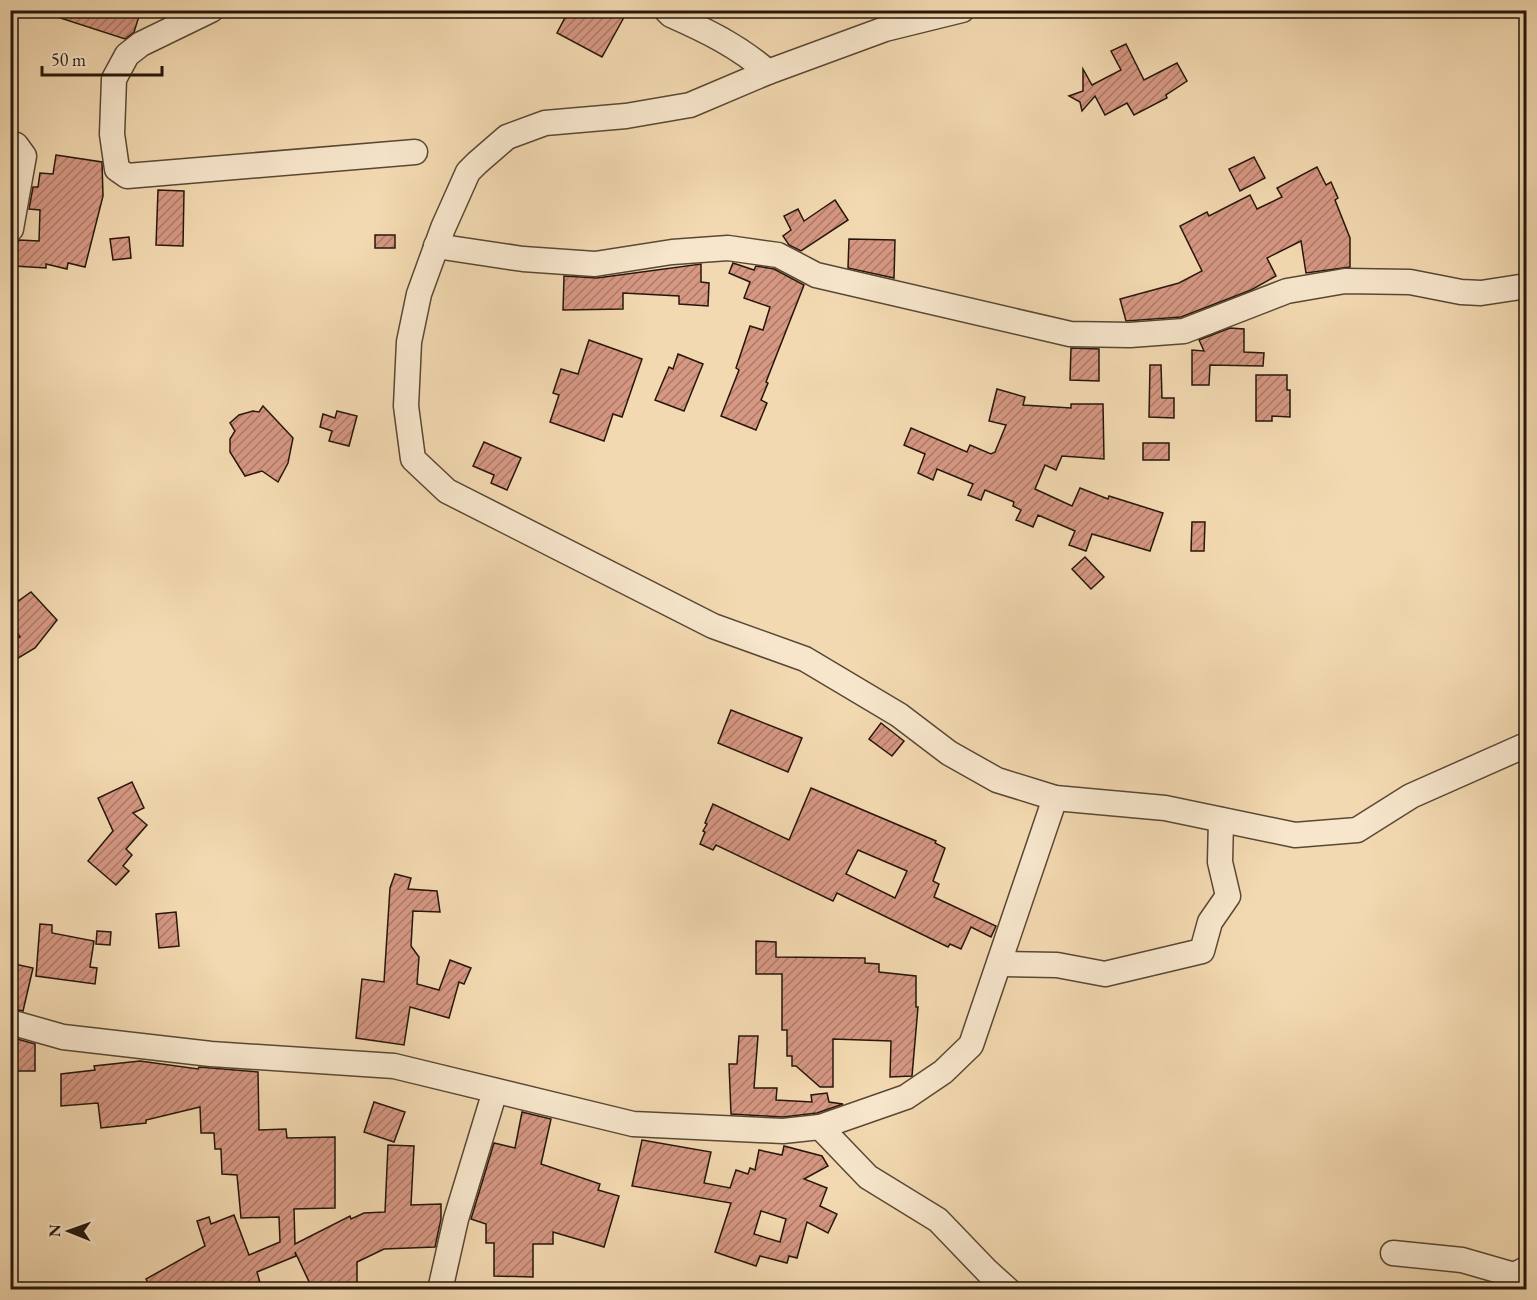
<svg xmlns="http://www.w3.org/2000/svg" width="1537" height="1300" font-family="'EB Garamond',serif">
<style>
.building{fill:url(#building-hatch);stroke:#26170b;stroke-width:1.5;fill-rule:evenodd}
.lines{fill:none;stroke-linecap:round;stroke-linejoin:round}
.minor-casing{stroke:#594834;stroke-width:27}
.minor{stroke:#f7e6cc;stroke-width:24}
</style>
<defs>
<pattern id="building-hatch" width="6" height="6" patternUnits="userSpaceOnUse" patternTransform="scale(1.5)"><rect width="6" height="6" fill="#d69783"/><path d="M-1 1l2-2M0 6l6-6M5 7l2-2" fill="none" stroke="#ad7a69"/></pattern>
</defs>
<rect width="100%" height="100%" fill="#f3d9b1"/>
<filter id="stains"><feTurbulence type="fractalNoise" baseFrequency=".00333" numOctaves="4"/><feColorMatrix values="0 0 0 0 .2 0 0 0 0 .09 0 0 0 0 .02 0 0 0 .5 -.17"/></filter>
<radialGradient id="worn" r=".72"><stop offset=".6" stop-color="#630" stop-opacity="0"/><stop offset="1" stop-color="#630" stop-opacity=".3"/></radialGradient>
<g class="building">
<path d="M46 10H141L134 32 125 39 45 13Z"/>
<path d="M569 10H628L602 57 557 33Z"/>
<path d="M1126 44 1144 80 1177 63 1187 81 1166 95 1167 98 1134 115 1127 103 1105 115 1095 96 1082 111 1080 102 1069 96 1083 91V69L1092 85 1121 70 1111 51Z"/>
<path d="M56 155 102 162 103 196 85 267 68 263 67 269 46 264V268L14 266V243L19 240 39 241 40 210 29 209 33 187H38L40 173 53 174Z"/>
<path d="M1254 157 1265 178 1240 191 1229 169Z"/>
<path d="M1317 167 1326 185 1331 182 1338 198 1335 200 1350 238V267L1306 273 1301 241 1267 258 1276 276 1251 290 1181 317 1126 321 1120 299 1179 283 1202 271 1180 226 1207 212 1209 216 1250 195 1257 209 1282 197 1277 188Z"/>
<path d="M158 190 184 191 183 246 156 245Z"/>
<path d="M835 200 848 220 801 251 789 245 783 236 791 230 784 216 798 209 804 221Z"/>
<rect x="375" y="235" width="20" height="13"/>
<path d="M129 237 131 258 113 260 110 239Z"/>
<path d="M849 239 895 240 894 278 848 268Z"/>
<path d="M733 263 754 270 756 266 774 269 804 285 766 382 768 383 761 400 767 403 756 430 721 416 739 370 736 368 750 326 763 330 770 307 744 298 750 282 729 273Z"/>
<path d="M701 264V282L709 283 708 306 679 304V296L623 293V309L563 310 564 276 597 278Z"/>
<path d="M1230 328 1244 329V352L1264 353 1263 366 1210 365 1209 385H1192V350L1204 351 1199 340Z"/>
<path d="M589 340 642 359 622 417 613 414 604 441 550 422 559 395 553 393 561 369 578 374Z"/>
<path d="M1071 348 1099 349V381L1070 380Z"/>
<path d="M678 354 703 364 684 411 655 400 669 367 673 369Z"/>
<path d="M1150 365H1161L1162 398H1174V418L1149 417Z"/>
<path d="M1256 375H1287V390H1290V417L1272 416V421H1256Z"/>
<path d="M997 389 1025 397 1023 405 1071 408V404H1103L1104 459 1062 456 1056 470 1045 465 1035 489 1072 506 1080 488 1108 499 1109 496 1163 513 1150 551 1092 534 1086 551 1069 545 1075 531 1038 515 1033 527 1016 520 1021 510 1013 506 1014 502 985 490 981 500 968 495 973 484 937 469 933 480 918 473 925 454 904 445 911 428 967 452 970 445 991 454 995 452 1006 425 989 421Z"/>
<path d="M263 406 293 438 288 463 278 482 262 471 245 476 230 452V439L235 431 230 423 239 415 253 411 259 412Z"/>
<path d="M337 411 357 416 349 446 329 441 332 431 320 427 323 414 335 418Z"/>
<path d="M484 442 521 458 507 490 491 483 494 475 473 466Z"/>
<rect x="1143" y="443" width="26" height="17"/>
<path d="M1192 522H1205L1204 551H1191Z"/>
<path d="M1085 557 1104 577 1091 589 1072 569Z"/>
<path d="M31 592 57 620 35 648 10 663V642L20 637 10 621V607Z"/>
<path d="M731 710 802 738 788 772 718 743Z"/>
<path d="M881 723 904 741 892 756 869 739Z"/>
<path d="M132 782 144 808 133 813 147 825 126 849 132 855 123 866 129 871 116 885 88 861 113 831 98 798Z"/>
<path d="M811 788 936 841 935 843 945 848 933 881 939 884 934 897 996 926 991 937 971 927 961 949 950 944 948 947 837 893 833 901 716 845 713 850 700 844 705 832 703 831 707 824 705 823 713 804 789 840ZM858 850 907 871 895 898 846 874Z"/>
<path d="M395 874 411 878 408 889 437 891 440 912 413 911 411 946 419 957 417 984 439 990 450 960 471 968 464 984 459 982 449 1018 410 1007 404 1045 356 1038 362 979 384 982 390 888Z"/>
<path d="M176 912 179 946 159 948 156 914Z"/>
<path d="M40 924 52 925V933L94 941 90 967 97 968 95 984 36 976Z"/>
<path d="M97 931 111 932 110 945 96 944Z"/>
<path d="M756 941 776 942V957L865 958V963L879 964V972L916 976V1007H918L912 1076 890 1077 891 1041 833 1039V1087H820L796 1066H792V1056H787V1030H782V974H756Z"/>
<path d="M10 963 33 968 23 1011 10 1008Z"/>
<path d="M739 1036H758L754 1088H777L776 1100 812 1102 811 1095 827 1093 829 1102 843 1104 817 1113 783 1117 731 1114 729 1064H737Z"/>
<path d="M10 1037 35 1044V1071H10Z"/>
<path d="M140 1061 198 1069 199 1067 258 1072 259 1130 286 1129 287 1138 335 1137V1208L294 1209 295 1244 350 1216 351 1219 364 1213 385 1212 388 1145 414 1146 411 1205 441 1204V1219L435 1247 384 1249 357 1262V1290H313L295 1252 296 1256 257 1272 262 1290H238L236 1283 223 1290H152L146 1279 205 1246 197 1221 209 1217 211 1224 234 1215 249 1255 280 1242 279 1217 241 1218 237 1175 222 1174 221 1149H215L214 1133H201L200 1107 146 1120V1123L101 1128 98 1103 61 1106V1074L95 1070 94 1066Z"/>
<path d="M374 1102 405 1112 394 1142 364 1132Z"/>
<path d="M522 1112 551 1119 541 1164 600 1184 598 1190 619 1196 604 1247 553 1232V1244H533V1277L494 1276V1243H486V1224L471 1219 494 1143 515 1148Z"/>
<path d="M642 1140 711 1152 704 1183 730 1188 736 1170 748 1174 750 1168 755 1170 759 1150 782 1155 784 1146 822 1156 828 1166 804 1179 827 1188 820 1206 837 1214 828 1233 807 1222 797 1258 789 1256 787 1263 760 1256 756 1266 715 1252 731 1203 632 1186ZM761 1211 786 1219 780 1242 754 1234Z"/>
</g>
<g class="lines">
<defs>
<g id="minor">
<path d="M211 10 141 44 127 55 114 79 112 134 117 169 127 176 415 152"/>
<path d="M666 10 671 15C707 31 738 46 768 72"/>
<path d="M962 10 885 29 768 72 690 105 626 116 545 123 507 137 477 163 468 172 443 228 419 294 409 342 406 406 413 459 447 491 713 626 805 659 899 715 949 753 997 780 1055 798 1165 808 1295 835 1357 830 1411 796 1526 745"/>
<path d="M10 145H16L24 156 11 229"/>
<path d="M436 246 523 259 595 264 672 252 728 248 778 255 816 275 1070 334 1130 335 1184 331 1287 291 1345 281 1410 282 1461 292 1481 293 1526 286"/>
<path d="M1000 964 1057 965 1105 974 1202 951 1210 922 1228 896 1220 862 1221 820"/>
<path d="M10 1022 63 1037 211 1054 394 1066 633 1124 783 1131 820 1127 906 1097 943 1072 971 1045 1055 798"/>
<path d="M820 1127 868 1177 938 1220 987 1271 1008 1290"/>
<path d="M1393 1253 1462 1260 1514 1275 1526 1269"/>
<path d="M440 1290 456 1219 495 1091"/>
</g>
</defs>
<use href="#minor" class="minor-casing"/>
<use href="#minor" class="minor"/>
</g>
<rect width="1537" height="1300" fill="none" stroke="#f3d9b1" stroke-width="36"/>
<rect x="12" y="12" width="1513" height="1276" fill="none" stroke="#26170b" stroke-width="3"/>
<rect x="18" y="18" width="1501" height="1264" fill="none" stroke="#26170b" stroke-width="1.5"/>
<g transform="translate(69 1231) rotate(271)" stroke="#f7e6cc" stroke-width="4.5" paint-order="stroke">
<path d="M0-4.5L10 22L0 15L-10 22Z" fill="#26170b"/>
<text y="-9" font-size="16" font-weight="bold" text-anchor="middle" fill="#26170b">N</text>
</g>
<path d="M42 66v9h120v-9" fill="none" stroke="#26170b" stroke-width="3"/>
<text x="51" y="66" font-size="18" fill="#26170b" stroke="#f7e6cc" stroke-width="4.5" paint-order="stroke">50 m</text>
<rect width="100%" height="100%" filter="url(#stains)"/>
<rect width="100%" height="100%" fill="url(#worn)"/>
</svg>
